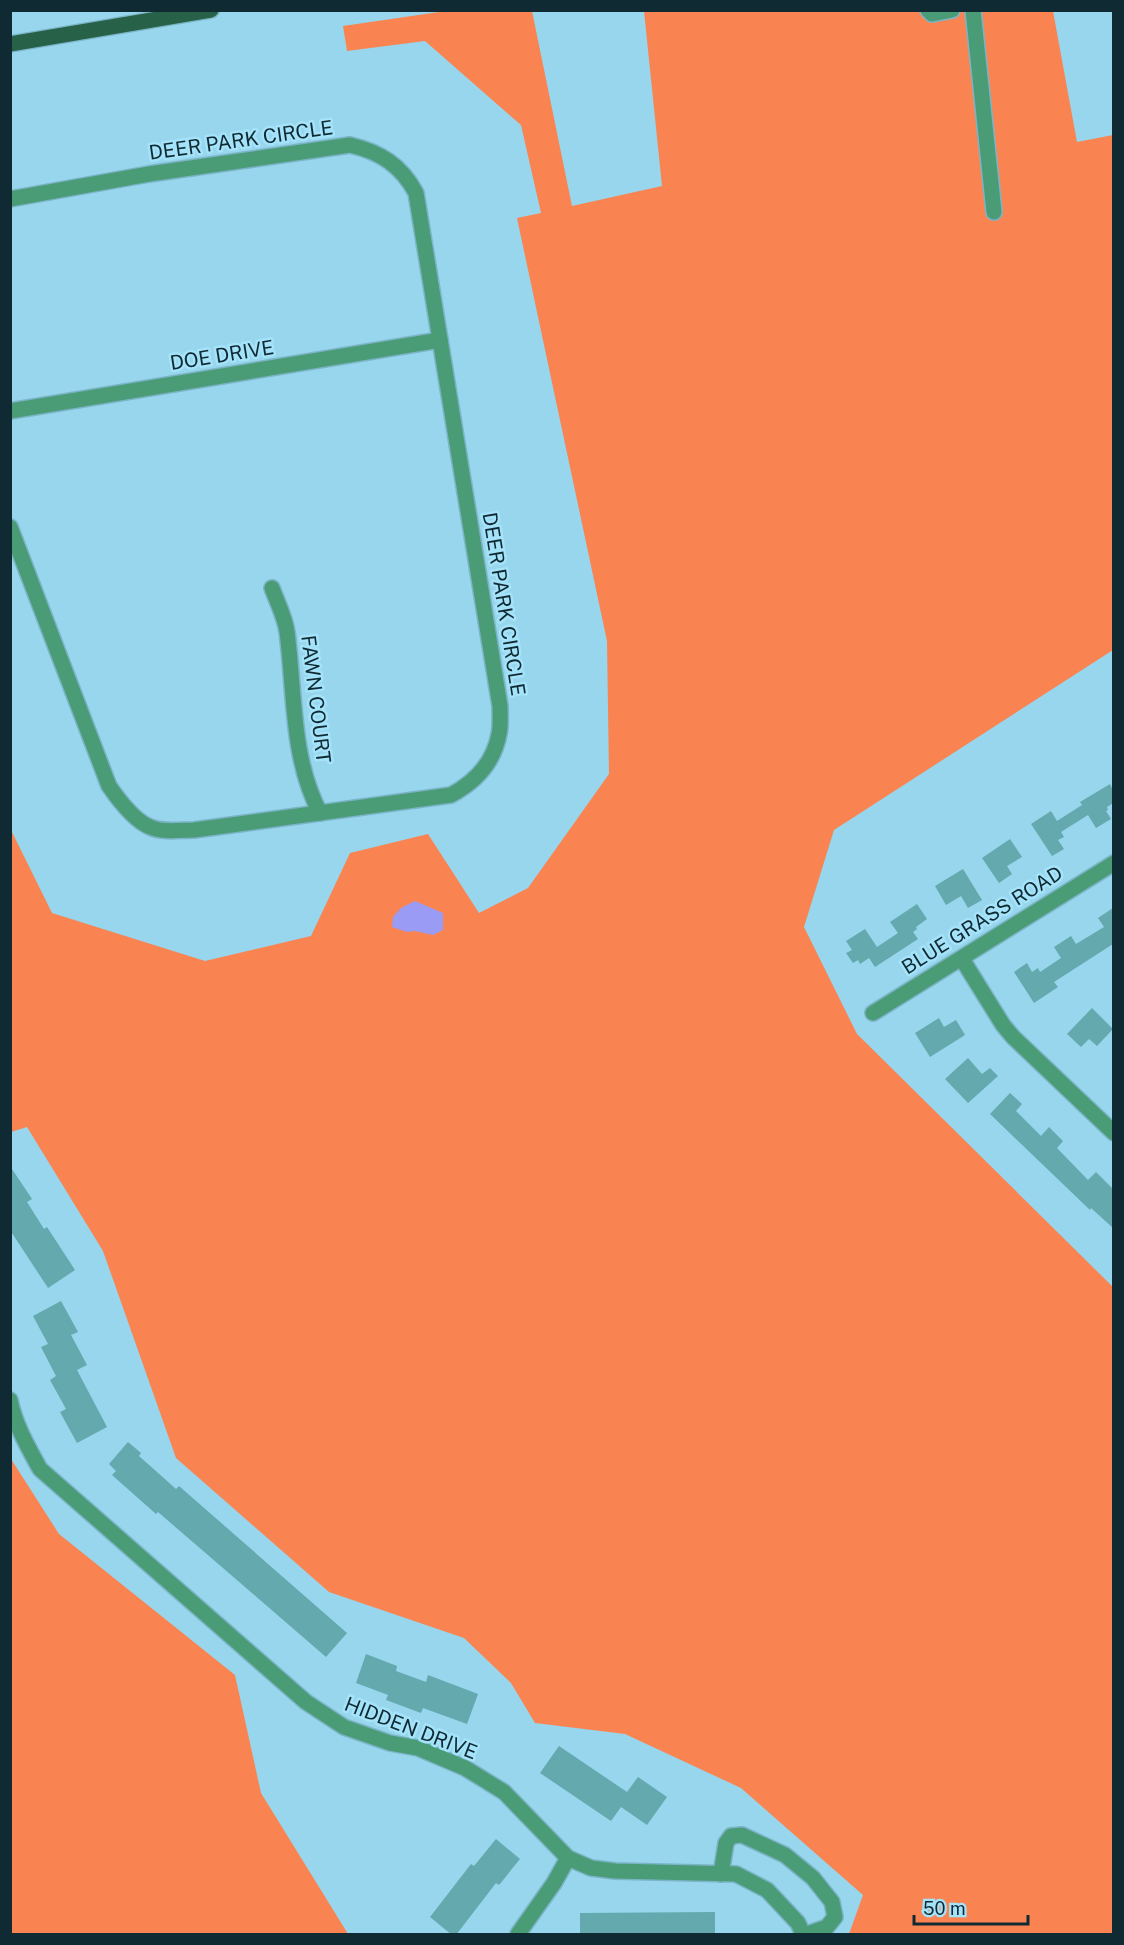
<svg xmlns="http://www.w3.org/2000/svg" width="1124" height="1945" font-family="'Public Sans',sans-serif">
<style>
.green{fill:#fa8352}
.water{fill:#9a9bf4}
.building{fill:#63a9ae}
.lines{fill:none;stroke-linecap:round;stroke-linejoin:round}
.minor-casing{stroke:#7cb4c7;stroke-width:18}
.major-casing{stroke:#7cb4c7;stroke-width:18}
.minor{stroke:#4a9c77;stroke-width:15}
.major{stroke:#276148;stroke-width:15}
.labels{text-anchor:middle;stroke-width:5;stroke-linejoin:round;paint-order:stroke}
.street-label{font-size:20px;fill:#102a33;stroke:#a4e3f9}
</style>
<rect width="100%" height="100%" fill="#97d6ec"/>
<g class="green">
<path d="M446 11H532L572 206 662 186 644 11H1053L1077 142 1113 135V650L834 830 804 927 857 1034 1113 1287V1934H849L863 1895 741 1788 625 1734 535 1723 511 1683 464 1638 329 1592 176 1458 103 1251 27 1127 11 1132 10 828 52 913 205 961 311 936 350 853 428 834 479 913 528 888 609 774 607 641 517 218 541 213 521 125 425 41 347 51 343 26Z"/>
<path d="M11 1459 59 1534 235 1675 261 1793 348 1934H11Z"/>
</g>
<path class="water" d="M415 901 443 913V930L433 935 415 931 407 932 392 927 393 917 401 908Z"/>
<g class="building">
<path d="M1110 784 1113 790V803L1107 807 1108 810 1106 811 1111 819 1096 828 1088 815 1061 832 1064 837 1058 840 1064 849 1052 856 1031 824 1051 811 1057 821 1082 805 1080 802Z"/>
<path d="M1010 839 1022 857 1007 866 1012 874 999 883 982 858Z"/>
<path d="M963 869 982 900 968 908 961 896 946 905 935 886Z"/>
<path d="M917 904 927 919 916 927 917 929 913 932 918 939 875 967 869 958 860 964 858 960 853 963 846 953 852 950 846 941 865 929 877 947 898 933 890 922Z"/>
<path d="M1113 908V944L1054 982 1058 987 1034 1003 1014 972 1027 963 1032 972 1038 968 1040 972 1061 958 1054 947 1071 936 1076 944 1104 927 1098 918Z"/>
<path d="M1092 1008 1113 1029 1097 1046 1089 1039 1081 1047 1067 1034Z"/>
<path d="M939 1018 944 1027 956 1020 965 1035 930 1057 915 1033Z"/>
<path d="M968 1058 982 1074 990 1068 998 1076 968 1103 945 1079Z"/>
<path d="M1010 1093 1022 1104 1016 1111 1041 1136 1049 1127 1063 1141 1057 1148 1088 1180 1096 1172 1113 1189V1228L1091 1208 1090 1210 990 1114Z"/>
<path d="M10 1166 32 1199 27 1202 44 1229 47 1227 75 1270 48 1288 10 1230Z"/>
<path d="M61 1301 78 1332 71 1335 87 1365 77 1370 107 1427 77 1443 60 1412 66 1409 50 1380 56 1376 41 1347 48 1344 33 1316Z"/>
<path d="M128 1442 141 1453 139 1456 176 1489 179 1486 347 1633 326 1657 158 1512 156 1514 112 1475 116 1471 109 1464Z"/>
<path d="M366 1654 397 1666 396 1671 426 1682 428 1675 478 1694 467 1724 423 1708 421 1713 386 1700 388 1695 356 1683Z"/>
<path d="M559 1746 627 1792 638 1777 667 1797 647 1825 621 1807 611 1821 540 1773Z"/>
<path d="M496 1839 520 1859 499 1885 496 1883 456 1935H452L430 1917 471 1864 474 1866Z"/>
<path d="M715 1912V1935H580V1913Z"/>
</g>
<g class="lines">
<defs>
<g id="minor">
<path d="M928 10 932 14 952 10"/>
<path d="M973 10 994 212"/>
<path d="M10 199 149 174 350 145C380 152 401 165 416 193L500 706C500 715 501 726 499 734 494 762 475 782 451 795L194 830C180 830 163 833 150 827 135 821 118 799 109 786L10 527"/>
<path d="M10 411 440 340"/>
<path d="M272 588C277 602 285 617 287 632 295 693 291 758 320 813"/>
<path d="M962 959 1003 1025 1013 1037 1114 1133"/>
<path d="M873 1013 1114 863"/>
<path d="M10 1400C15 1425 28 1447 40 1469L306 1702 344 1727 390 1743 418 1748 465 1768 504 1792 568 1858 591 1868 615 1871 736 1874 767 1890 798 1923 803 1934"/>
<path d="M721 1874 726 1843 731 1836 742 1835 785 1855 813 1878 832 1902 835 1917 827 1927 807 1934"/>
<path d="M518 1934 554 1883 568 1858"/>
</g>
<path id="major" d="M10 44 211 10"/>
</defs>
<use href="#minor" class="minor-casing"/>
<use href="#major" class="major-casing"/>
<use href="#minor" class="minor"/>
<use href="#major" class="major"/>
</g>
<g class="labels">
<g class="street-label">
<text transform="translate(241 140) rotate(-8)" y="7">DEER PARK CIRCLE</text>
<text transform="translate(222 355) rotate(-9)" y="7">DOE DRIVE</text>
<text transform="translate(504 604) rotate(81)" y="7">DEER PARK CIRCLE</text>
<text transform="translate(316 699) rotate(83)" y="7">FAWN COURT</text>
<text transform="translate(982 920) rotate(-32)" y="7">BLUE GRASS ROAD</text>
<text transform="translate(411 1728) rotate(21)" y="7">HIDDEN DRIVE</text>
</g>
</g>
<rect width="1124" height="1945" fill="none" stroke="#102a33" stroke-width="24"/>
<path d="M914 1915v9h114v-9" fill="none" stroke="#102a33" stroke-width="3"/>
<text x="923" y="1915" font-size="18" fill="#102a33" stroke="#a4e3f9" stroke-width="4.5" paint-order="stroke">50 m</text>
</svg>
